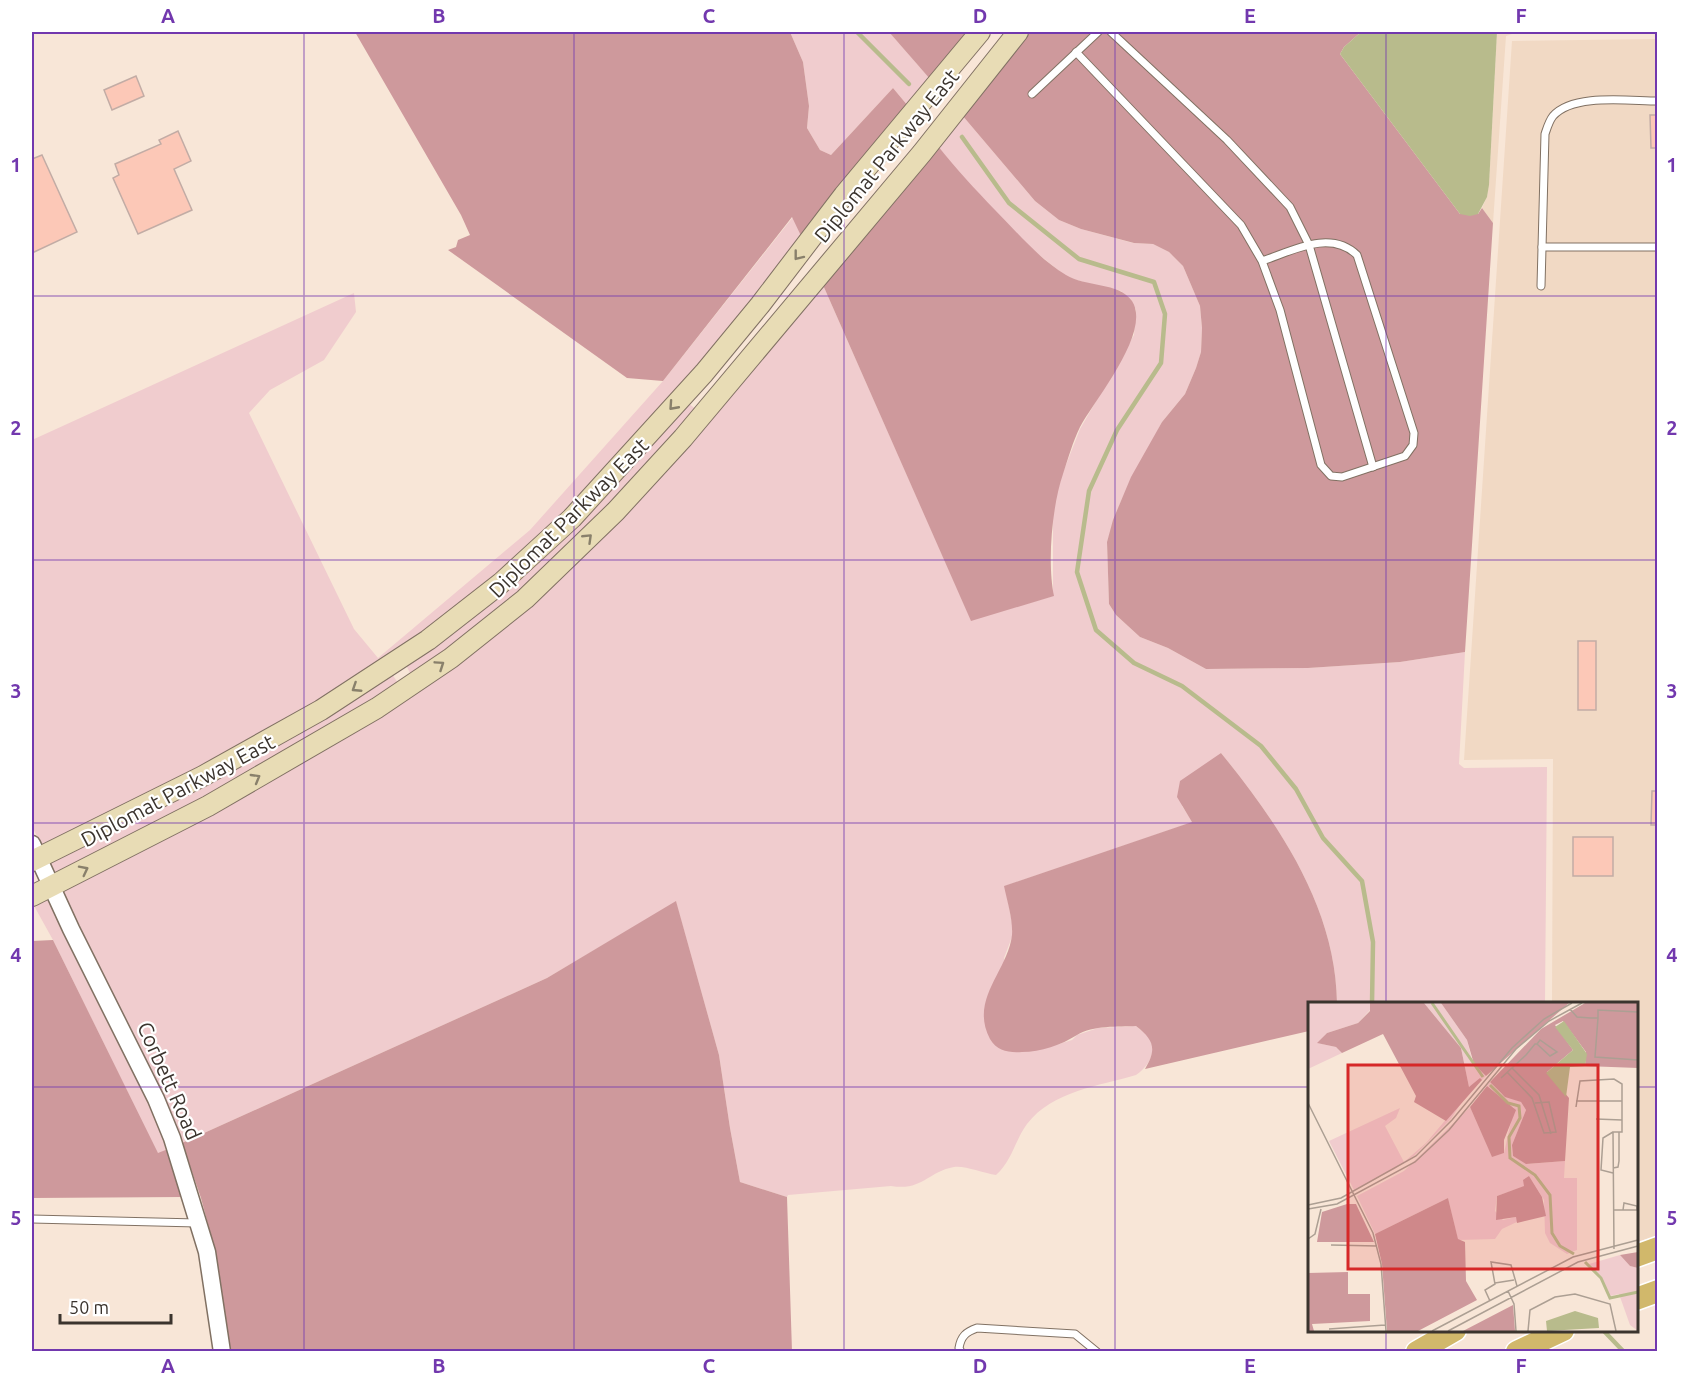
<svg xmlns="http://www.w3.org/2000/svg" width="1689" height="1383" font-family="Ubuntu,sans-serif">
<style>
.built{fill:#f1d9c4}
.green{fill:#f0ccce}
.forest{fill:#ce999c}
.water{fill:#b8bb8c}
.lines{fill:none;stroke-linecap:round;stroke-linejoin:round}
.stream{stroke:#b8bb8c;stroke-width:4.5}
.building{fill:#fcc8b7;stroke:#c2aca5;stroke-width:1.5}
.service-casing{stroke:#817163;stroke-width:9}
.tertiary-casing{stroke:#817163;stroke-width:19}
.secondary-casing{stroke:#817163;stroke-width:22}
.primary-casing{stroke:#fff;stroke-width:25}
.service{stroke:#fff;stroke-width:7}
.tertiary{stroke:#fff;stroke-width:16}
.secondary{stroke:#e8dcb5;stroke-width:20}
.primary{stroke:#d1b86b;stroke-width:22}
.oneway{stroke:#89806b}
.grid{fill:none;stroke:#7238ae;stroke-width:1.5;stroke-opacity:0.55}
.labels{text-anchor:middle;stroke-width:4.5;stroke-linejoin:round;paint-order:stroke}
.street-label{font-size:21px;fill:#3b342e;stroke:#fff}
.inset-river{fill:none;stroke:#b8bb8c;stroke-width:3}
.inset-road{fill:none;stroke:#ac9f93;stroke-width:1.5}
.view{fill:#d62828;fill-opacity:0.15;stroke:#d62828;stroke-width:3}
.inset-edge{fill:none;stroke:#3b342e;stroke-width:3}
.neatline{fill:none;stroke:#7238ae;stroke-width:2}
.grid-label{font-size:20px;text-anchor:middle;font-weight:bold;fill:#7238ae}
</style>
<rect width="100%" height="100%" fill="#f8e6d7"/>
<g class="built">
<path d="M1497 32H1637L1512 34 1506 36 1493 223 1482 208 1487 197 1489 185Z"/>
<path d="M1657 39V1236L1637 1242 1636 1004 1552 1003 1553 759 1464 760 1512 41Z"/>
</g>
<g class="green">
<path d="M790 32H889L930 79 908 106 893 88 831 155 820 150 807 128 809 106 803 62Z"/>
<path d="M962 115 1035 201 1059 220 1081 229 1133 243 1153 244 1169 252 1183 266 1200 306 1202 328 1201 352 1196 368 1185 394 1162 422 1121 501 1107 542 1109 604 1116 615 1140 637 1168 648 1206 669 1308 668 1400 662 1465 652 1459 764 1464 768 1547 767 1545 1003H1337C1336 908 1279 824 1221 753L1182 806 1193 822 1005 886 1012 923V937L1004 958 1022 1052 1049 1047 1072 1040 1077 1035 1098 1028 1136 1026C1139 1029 1145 1032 1148 1036 1159 1050 1148 1067 1136 1075 1099 1086 1052 1091 1027 1124 1015 1140 1012 1161 996 1175 984 1173 963 1165 954 1167 927 1172 923 1191 891 1186L788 1195 787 1197 740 1182 730 1128 719 1055 676 902 547 978 182 1143 163 1095 62 890 456 665 721 407 823 285 971 620 1053 596V508L1062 475 1080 429 1134 335 1136 309 1121 291 1096 286 1067 277 1048 262 1031 248 962 178 938 146Z"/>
<path d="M793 217 802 238 698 367 566 511 517 558 454 611 317 702 200 768 42 847 32 826V440L354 293 356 312 324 360 270 390 249 413 354 629 378 658 530 530 663 381Z"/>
<path d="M688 403 697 410C640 472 584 535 521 592 487 622 449 649 411 675L406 665 463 625 506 590Z"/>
<path d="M392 674 398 683 373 700 205 798 55 875 49 862 207 784Z"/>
<path d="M48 897 149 1103 168 1149 158 1154 53 940 33 904Z"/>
</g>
<g class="forest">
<path d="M355 32H790L803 62 809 106 807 128 820 150 831 155 893 88 908 106 802 238 792 217 663 381 627 378 448 250 456 247 458 240 470 235 461 215Z"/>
<path d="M889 32H970L930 79Z"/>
<path d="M1028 32H1361L1344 47 1340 54 1460 214H1478L1482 208 1493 223 1465 652 1400 662 1308 668 1206 669 1168 648 1140 637 1116 615 1109 604 1107 542 1113 520 1131 477 1162 422 1185 394 1196 368 1201 352 1202 328 1200 306 1183 266 1169 252 1153 244 1134 243 1081 229 1059 220 1035 201 962 115Z"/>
<path d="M938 146C957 170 974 188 995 210 1018 233 1038 258 1066 275 1085 287 1119 282 1132 301 1152 332 1095 399 1080 427 1073 441 1068 459 1063 474 1052 506 1047 563 1054 596L971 621 823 285Z"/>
<path d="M1221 753C1279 824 1336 908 1337 1003L1310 1004 1309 1031 1145 1069C1157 1049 1154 1040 1136 1026 1118 1027 1093 1025 1077 1035 1061 1045 1041 1052 1022 1052 1009 1053 997 1051 990 1039 969 999 1008 971 1012 935 1013 919 1007 901 1004 886L1192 822 1177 797 1180 781Z"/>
<path d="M676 901 719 1055 730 1128 740 1182 787 1197 792 1351H230L215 1251 201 1198 182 1143 547 978Z"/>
<path d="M53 940 158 1153 168 1149 183 1197 32 1198V941Z"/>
</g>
<path class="water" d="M1361 32H1497L1489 185 1487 197 1478 214 1470 216 1460 214 1340 54 1344 47Z"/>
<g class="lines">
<g class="stream">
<path d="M857 32 909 84"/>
<path d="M962 137 1009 203 1079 259 1154 282 1165 314 1161 363 1117 430 1089 491 1077 572 1096 630 1134 663 1182 686 1261 746 1296 789 1323 838 1362 881 1373 942 1372 1004"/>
<path d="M1603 1330 1624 1352"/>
</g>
</g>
<g class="building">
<path d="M136 76 144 96 112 110 104 90Z"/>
<path d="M1650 115H1658V148H1651Z"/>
<path d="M178 131 191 161 174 169 192 210 138 234 113 178 119 175 115 164 161 144 159 140Z"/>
<path d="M42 155 77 232 32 253V159Z"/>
<rect x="1578" y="641" width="18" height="69"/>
<path d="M1652 791H1658V825H1651Z"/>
<rect x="1573" y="837" width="40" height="39"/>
</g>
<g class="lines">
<defs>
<g id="service">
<path d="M1111 32 1227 140 1290 207 1309 245 1373 467"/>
<path d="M1076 52 1241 225 1262 261 1280 310 1321 465 1331 476 1342 477 1405 456 1413 445 1414 433 1357 255C1330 229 1292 251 1262 261"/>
<path d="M1032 94 1098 32"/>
<path d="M1542 247H1658"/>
<path d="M1541 286 1545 134C1547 128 1549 121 1553 116 1573 93 1629 101 1658 101"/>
<path d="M32 1219 197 1223"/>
<path d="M961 1352 959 1348C961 1336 966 1332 977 1328L1075 1334 1097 1352"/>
</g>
<path id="tertiary" d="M32 844 71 929 156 1099 172 1138 207 1252 222 1352"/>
<g id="secondary">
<path d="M32 861 203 776 321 710 428 640 501 583 572 518 704 373 760 305 844 195 980 32"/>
<path d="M32 896 208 806 377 708 451 658 525 599 616 511 683 438 922 153 1018 32"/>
</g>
<g id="primary">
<path d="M1636 1256 1658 1248"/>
<path d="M1636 1299 1658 1291"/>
<path d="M1417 1352 1455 1330"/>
<path d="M1517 1352 1563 1330"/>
</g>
</defs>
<use href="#service" class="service-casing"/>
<use href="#tertiary" class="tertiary-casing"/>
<use href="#secondary" class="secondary-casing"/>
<use href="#primary" class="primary-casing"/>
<use href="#service" class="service"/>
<use href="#tertiary" class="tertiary"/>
<use href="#secondary" class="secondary"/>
<use href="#primary" class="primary"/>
</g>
<defs><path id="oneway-chevron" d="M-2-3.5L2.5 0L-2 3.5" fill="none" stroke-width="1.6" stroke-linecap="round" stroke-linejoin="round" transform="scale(1.5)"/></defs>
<g class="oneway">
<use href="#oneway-chevron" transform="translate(798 256) rotate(128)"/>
<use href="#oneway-chevron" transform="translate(673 406) rotate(132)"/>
<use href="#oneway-chevron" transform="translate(588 538) rotate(-44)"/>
<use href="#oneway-chevron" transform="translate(440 665) rotate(-34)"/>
<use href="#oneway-chevron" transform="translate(356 688) rotate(147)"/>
<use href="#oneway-chevron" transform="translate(256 778) rotate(-30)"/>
<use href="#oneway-chevron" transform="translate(84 870) rotate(-27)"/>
</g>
<path class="grid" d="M304 32V1352M574 32V1352M844 32V1352M1115 32V1352M1386 32V1004M32 296H1658M32 560H1658M32 823H1658M32 1087H1310M1636 1087H1658M1386 1330V1352"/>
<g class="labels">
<g class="street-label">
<text transform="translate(887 156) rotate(-51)" y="7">Diplomat Parkway East</text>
<text transform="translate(569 518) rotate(-45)" y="7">Diplomat Parkway East</text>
<text transform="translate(178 791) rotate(-28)" y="7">Diplomat Parkway East</text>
<text transform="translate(169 1081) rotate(66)" y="7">Corbett Road</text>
</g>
</g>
<g transform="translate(1308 1002)">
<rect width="330" height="330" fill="#f8e6d7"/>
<path d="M0 1H62V8L50 21 19 31 10 41 28 45 34 51 0 67ZM116 1H133L159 38 164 58 178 74 174 78 161 85 153 46ZM182 80 193 92 213 100 218 108 204 143 205 154 219 162 257 159 256 176H269V248L259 252 242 241 237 231 236 198 221 174 217 184 189 194 187 209 195 218 208 215 211 219 194 227 187 237 150 238 140 196 67 232 49 194 96 169 162 105 184 154 196 151 206 106 182 89 179 84ZM157 95 143 117 107 153 87 167 46 188 21 139 92 106 88 116 77 124 96 160 118 141ZM312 253 322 264 330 266V329L322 323 311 292 302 294 298 291 294 276 281 262Z" fill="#f0ccce"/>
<path d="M62 1H116L153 46 161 85 172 76 174 78 138 119 106 100 108 94 75 32 34 51 28 45 9 41 19 31 50 21 62 9ZM133 1H261L178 74 166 62 159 38ZM277 1H330V66L277 64 278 50 255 19 247 23 265 48 239 70 261 96 257 159 218 162 205 154 204 143 218 108 213 100 197 95 182 80 233 27ZM179 84 208 108 196 138V151L184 155 162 105ZM221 174 234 195 238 214 209 221 208 215 188 218 189 194 216 184 215 178ZM140 196 150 237 157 240 158 279 169 298 110 329H79L74 262 67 232ZM39 202H48L66 240H9L14 210ZM330 250V266L322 264 312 253ZM40 270V292H62V319L4 322 6 329H0V271ZM205 303 207 329H155Z" fill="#ce999c"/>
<path d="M256 19 279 52 277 64 262 65 258 95 238 71 265 48 247 25ZM267 309 290 316 291 326 239 329 238 319Z" fill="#b8bb8c"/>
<path class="inset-river" d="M124 1 175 75M182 83 200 101 211 104 212 116 201 135 202 156 227 173 242 193 244 231 252 244 266 252M277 260 293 276 302 296 330 290"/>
<path class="inset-road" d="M262 7 269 15 283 16H290V8L330 10M290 16 287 55 330 58M204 66 231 93 243 132M199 70 224 96 236 131 248 130 241 100 227 101M193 76 218 53 227 42H229L232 38 249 50 242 54 229 42M268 99H314M0 101 65 231 73 262 78 329M268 105 272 79 306 77 314 82V130H305L306 247M288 117 314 118M305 166 310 165 311 159V130M305 171 293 168 295 136 305 130M0 203 33 196 108 154 144 118 204 46 236 17 264 1M0 207 29 202 107 160 141 128 208 47 241 19 274 1M305 208H329V204L316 201 315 208M0 237 7 232 13 207M23 243 69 244M187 281 206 278M200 289 206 302 208 329M182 299 177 288 187 282 183 260 203 263 209 284M21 327 77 323M124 329 265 255 330 238M140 329 270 260 330 244M220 329 222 308 247 295 267 292 302 302 308 329"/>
<path class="view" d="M40 63H290V267H40Z"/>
<rect width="330" height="330" class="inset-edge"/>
</g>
<rect width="1689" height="1383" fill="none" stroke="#ffffff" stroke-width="66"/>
<path d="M60 1314v9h111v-9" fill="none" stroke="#3b342e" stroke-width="3"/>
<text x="69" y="1314" font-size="18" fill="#3b342e" stroke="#ffffff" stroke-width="4.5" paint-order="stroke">50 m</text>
<rect x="33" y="33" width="1623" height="1317" class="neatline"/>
<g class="grid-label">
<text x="168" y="23">A</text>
<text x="439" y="23">B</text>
<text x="709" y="23">C</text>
<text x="980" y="23">D</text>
<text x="1250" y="23">E</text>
<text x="1521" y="23">F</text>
<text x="16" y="172">1</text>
<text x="1672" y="172">1</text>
<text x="16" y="435">2</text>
<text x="1672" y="435">2</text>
<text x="16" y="698">3</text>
<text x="1672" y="698">3</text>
<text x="16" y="962">4</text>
<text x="1672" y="962">4</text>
<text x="16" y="1225">5</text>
<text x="1672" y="1225">5</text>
<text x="168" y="1373">A</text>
<text x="439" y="1373">B</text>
<text x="709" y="1373">C</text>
<text x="980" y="1373">D</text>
<text x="1250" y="1373">E</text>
<text x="1521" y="1373">F</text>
</g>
</svg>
